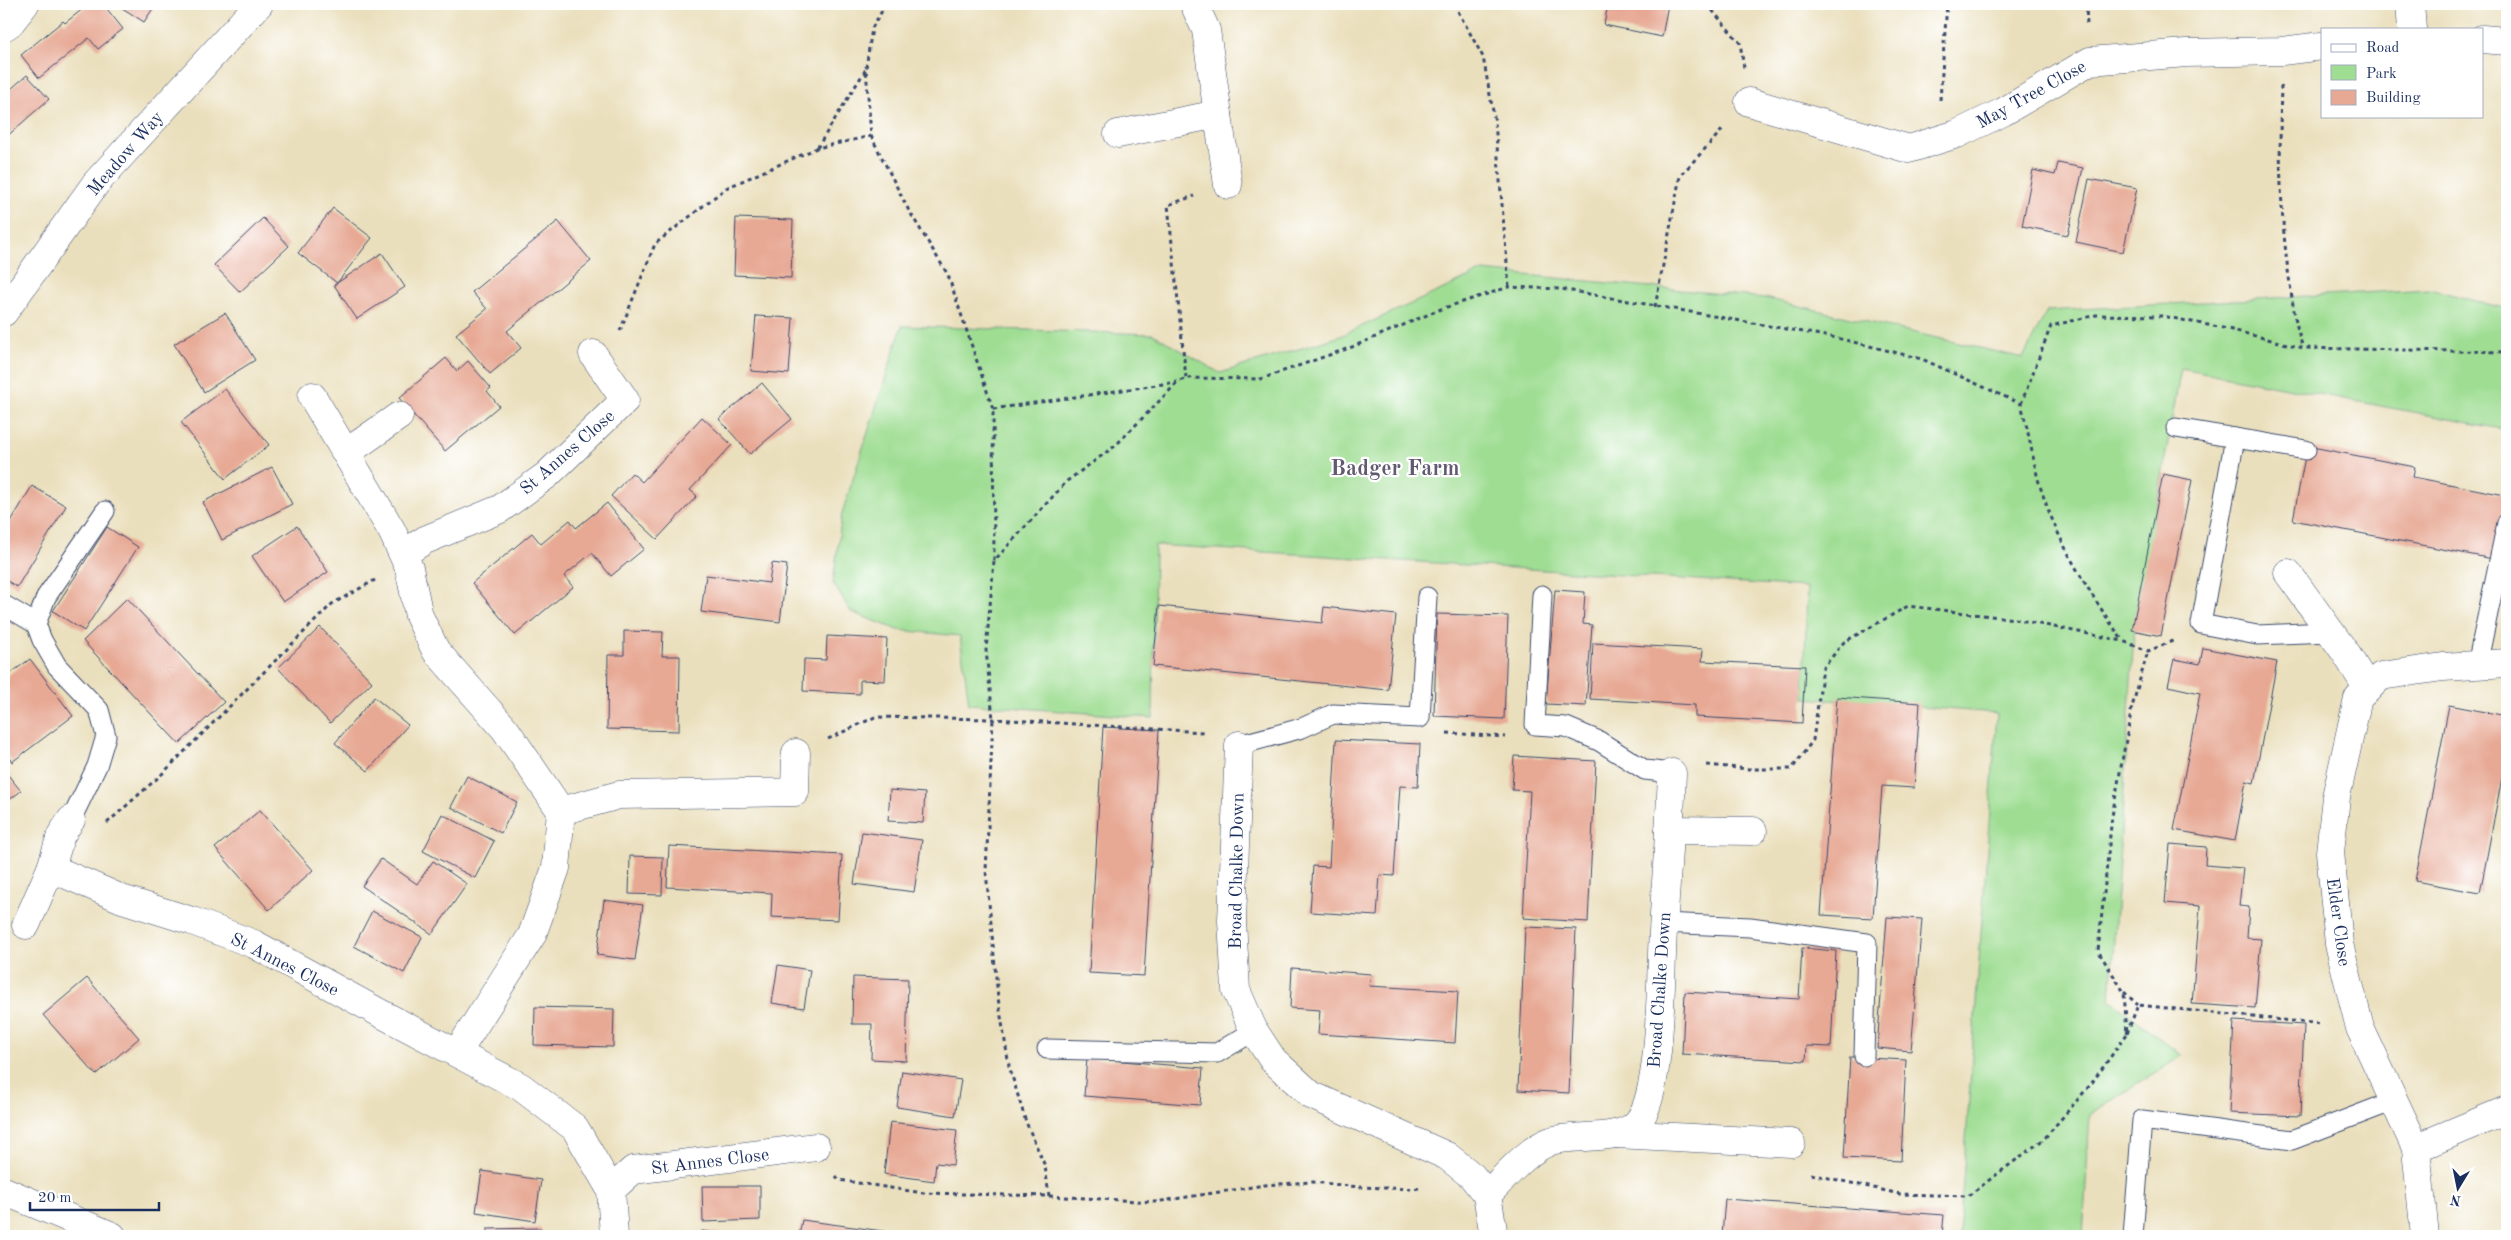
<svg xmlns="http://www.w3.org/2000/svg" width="2511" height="1240" font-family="'Old Standard TT',serif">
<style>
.green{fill:#9edd92;stroke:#5c8678}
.building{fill:#e7a994}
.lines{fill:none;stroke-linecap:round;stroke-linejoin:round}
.service-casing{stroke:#3a496c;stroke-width:21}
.minor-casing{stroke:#3a496c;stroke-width:29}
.tertiary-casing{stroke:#3a496c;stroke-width:29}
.path{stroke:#3a496c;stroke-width:3;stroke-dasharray:4 4;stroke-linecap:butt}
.service{stroke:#fff;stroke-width:19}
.minor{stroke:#fff;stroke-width:28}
.tertiary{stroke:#fff;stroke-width:28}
.labels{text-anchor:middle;stroke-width:4.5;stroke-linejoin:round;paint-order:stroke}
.street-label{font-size:18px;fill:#1b2f5e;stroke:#fff}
.district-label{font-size:22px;font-weight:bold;fill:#625a71;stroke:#fff}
</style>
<rect width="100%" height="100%" fill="#fff"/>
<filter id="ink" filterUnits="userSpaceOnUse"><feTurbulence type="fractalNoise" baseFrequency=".02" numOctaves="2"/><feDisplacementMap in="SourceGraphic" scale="10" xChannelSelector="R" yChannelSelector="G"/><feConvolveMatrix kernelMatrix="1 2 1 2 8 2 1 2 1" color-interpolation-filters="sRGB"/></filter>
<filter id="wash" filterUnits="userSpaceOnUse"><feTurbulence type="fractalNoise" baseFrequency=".0096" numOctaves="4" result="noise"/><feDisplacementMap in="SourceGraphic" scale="20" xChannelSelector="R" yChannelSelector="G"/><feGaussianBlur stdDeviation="1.12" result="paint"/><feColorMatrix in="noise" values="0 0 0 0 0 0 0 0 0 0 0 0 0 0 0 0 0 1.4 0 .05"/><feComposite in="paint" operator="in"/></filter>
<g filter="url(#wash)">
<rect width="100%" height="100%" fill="#eadfbc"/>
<path class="green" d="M1483 271 1765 298 2023 358 2047 311 2430 289 2507 309V430L2181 368 2134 635 2110 999 2182 1056 2090 1114 2083 1236H1959L1997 713 1804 698 1807 587 1155 545 1153 718 969 704 960 636 898 630 851 612 833 583 842 513 902 326 1153 334 1220 373 1338 337Z"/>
<g id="blocks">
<g class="building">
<path d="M89 4H103L123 29 98 49 89 38 39 78 21 55 63 21 65 23Z"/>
<path d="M116 4H156L144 22Z"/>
<path d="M1608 4H1668L1662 37 1604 25Z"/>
<path d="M27 75 49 99 4 139V95Z"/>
<path d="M2058 163 2083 168 2068 235 2022 226 2033 170 2055 175Z"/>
<path d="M2089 179 2137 188 2123 252 2076 242Z"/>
<path d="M333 208 372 238 337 283 298 253Z"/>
<path d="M263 218 289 246 240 292 214 265Z"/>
<path d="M736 218 793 220 791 278 734 275Z"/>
<path d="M558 221 591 261 507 331 521 348 490 374 456 334 487 309 472 292Z"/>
<path d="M382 253 405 287 357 319 334 285Z"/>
<path d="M225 313 255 360 204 392 174 344Z"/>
<path d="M756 316 793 318 789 374 751 371Z"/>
<path d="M446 358 457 371 468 361 491 388 487 391 499 406 445 451 399 398Z"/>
<path d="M762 383 792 419 750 454 719 419Z"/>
<path d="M225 389 269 445 225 479 181 422Z"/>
<path d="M702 417 732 445 690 490 697 496 657 539 611 496 632 473 642 482Z"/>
<path d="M2307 446 2415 467 2413 477 2505 495 2493 559 2293 520Z"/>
<path d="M272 467 292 504 222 540 203 502Z"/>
<path d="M2163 474 2192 480 2161 636 2132 630Z"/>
<path d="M32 486 66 506 17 587 4 579V533Z"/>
<path d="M607 503 644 549 611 576 592 553 564 576 573 587 515 635 472 583 532 533 541 544 570 520 576 528Z"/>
<path d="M297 526 328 572 283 602 252 556Z"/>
<path d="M107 527 138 547 84 631 53 611Z"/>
<path d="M772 563 787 565 780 622 701 612 706 575 769 583Z"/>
<path d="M1555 590 1585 592 1583 624 1592 625 1586 706 1546 704Z"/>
<path d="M127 598 224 702 179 744 83 641Z"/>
<path d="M1159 606 1322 623 1324 607 1396 615 1388 690 1153 666Z"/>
<path d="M1437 614 1508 616 1504 719 1434 716Z"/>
<path d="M320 627 372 682 330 723 278 668Z"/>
<path d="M624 631 663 632 662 656H680L679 731 607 729 608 655H624Z"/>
<path d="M827 636 887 639 885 681 860 680V694L803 691 804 659 826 660Z"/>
<path d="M1593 643 1703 649 1702 661 1805 666 1802 723 1695 717V705L1590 699Z"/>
<path d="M2203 648 2277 662 2254 783 2246 781 2235 841 2174 830 2200 693 2168 686 2174 659 2200 664Z"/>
<path d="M30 659 73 716 12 762 4 750V678Z"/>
<path d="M374 697 408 725 368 771 335 743Z"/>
<path d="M1837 697 1920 703 1914 788 1882 786 1873 918 1821 915Z"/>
<path d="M2449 705 2507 716V751L2480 893 2415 881Z"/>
<path d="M1103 727 1159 730 1144 976 1089 973Z"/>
<path d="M1336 740 1420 744 1418 787 1400 786 1394 876 1380 875 1377 916 1310 912 1313 866 1329 867Z"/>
<path d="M1514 756 1596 761 1588 922 1523 918 1530 791 1512 790Z"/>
<path d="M4 770 21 791 4 804Z"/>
<path d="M467 776 517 802 501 833 451 807Z"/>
<path d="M890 790 925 793 923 823 888 821Z"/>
<path d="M260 810 313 870 269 910 215 848Z"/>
<path d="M442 814 494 841 475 878 423 851Z"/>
<path d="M862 832 922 840 914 892 854 884Z"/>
<path d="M2170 844 2206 847 2205 865 2243 868 2239 906 2249 907 2247 938 2261 939 2255 1008 2192 1004 2200 906 2165 903Z"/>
<path d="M669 846 842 855 838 920 771 917 772 893 667 887Z"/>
<path d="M630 856 663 857 662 895 629 894Z"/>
<path d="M381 859 417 884 433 861 467 884 432 934 362 886Z"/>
<path d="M604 900 643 905 635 960 597 955Z"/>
<path d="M372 911 422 937 404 973 354 946Z"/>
<path d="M1887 917 1922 919 1911 1051 1877 1048Z"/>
<path d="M1525 927 1576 929 1569 1093 1518 1090Z"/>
<path d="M1802 948 1836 951 1831 1047 1807 1046 1806 1061 1682 1054 1685 992 1799 999Z"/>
<path d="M778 965 810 970 804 1008 772 1003Z"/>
<path d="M1292 968 1371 974 1369 986 1458 991 1455 1043 1318 1034 1320 1010 1290 1008Z"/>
<path d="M853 977 908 979 906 1061 871 1059 872 1024H852Z"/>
<path d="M87 978 139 1038 96 1075 43 1015Z"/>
<path d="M535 1007 614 1009 613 1047 534 1045Z"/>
<path d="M2234 1021 2304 1025 2300 1116 2229 1113Z"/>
<path d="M1850 1057 1906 1060 1901 1161 1844 1158Z"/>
<path d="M1087 1058 1203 1068 1200 1105 1084 1096Z"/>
<path d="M902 1071 961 1080 955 1116 897 1107Z"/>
<path d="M890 1122 957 1130 953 1165 936 1163 934 1181 884 1174Z"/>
<path d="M482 1171 541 1180 535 1221 476 1212Z"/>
<path d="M702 1186H760V1220L703 1222Z"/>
<path d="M1725 1199 1944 1215 1942 1236H1722Z"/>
<path d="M802 1220 912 1235V1236H799Z"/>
<path d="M541 1228 542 1236H487V1229Z"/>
<path d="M702 1231 732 1235V1236H702Z"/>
</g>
</g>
</g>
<g filter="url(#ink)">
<use href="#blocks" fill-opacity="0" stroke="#3a496c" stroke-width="1"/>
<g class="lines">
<defs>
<g id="service">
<path d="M2176 428 2306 450"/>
<path d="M2235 438 2201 624 2257 635 2330 632"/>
<path d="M1542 595 1535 725 1566 727 1599 741 1645 770 1672 773"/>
<path d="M4 605 36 624"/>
<path d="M2477 665 2507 523"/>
<path d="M1239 745 1302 728 1333 714 1420 718 1427 597"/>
<path d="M71 820 97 766 106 736 99 710 57 666 42 640 36 624 46 597 105 511"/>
<path d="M1663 923 1750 927 1867 943 1864 1056"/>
<path d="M1047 1049 1217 1053 1254 1031"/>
<path d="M2133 1236 2142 1120 2292 1140 2394 1101"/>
</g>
<g id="minor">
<path d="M1194 4 1206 30 1228 185"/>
<path d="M2410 4 2412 29"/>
<path d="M4 27 10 23 25 4"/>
<path d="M2482 39 2507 41"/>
<path d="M1749 102 1909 149 1957 134 2003 112 2090 61 2186 53 2282 51 2322 46"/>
<path d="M1118 134 1218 114"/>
<path d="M312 396 392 531 409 568 419 616 436 651 505 729 561 811 556 868 532 935 457 1053"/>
<path d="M346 453 399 416"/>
<path d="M403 554 425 540 500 509 547 475 625 400 593 354"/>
<path d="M2288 573 2345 652 2368 689"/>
<path d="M1239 745 1232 921 1236 990 1254 1031 1273 1060 1311 1095 1447 1156 1472 1176 1487 1195 1494 1236"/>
<path d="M561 811 619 795 795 792 796 753"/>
<path d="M1669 830 1753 831"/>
<path d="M51 868 122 899 192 921 254 944 378 1012 521 1087 575 1128 611 1190 614 1236"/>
<path d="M26 925 51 868 61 835 71 820"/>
<path d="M1616 1134 1791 1143"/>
<path d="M2416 1148 2507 1110"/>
<path d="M611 1190 633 1170 816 1147"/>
<path d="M1487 1195C1504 1178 1528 1149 1551 1141 1573 1134 1623 1142 1638 1122 1663 1091 1660 974 1663 932 1666 879 1670 826 1672 773"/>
<path d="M2425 1236 2416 1148 2360 1028 2339 944 2330 852 2336 797 2358 698 2381 676 2443 667 2507 663"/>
</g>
<g id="tertiary">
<path d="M4 312 96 183 259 4"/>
<path d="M4 1191 112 1236"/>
</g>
</defs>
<use href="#service" class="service-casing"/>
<use href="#minor" class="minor-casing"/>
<use href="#tertiary" class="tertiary-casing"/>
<g class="path">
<path d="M886 4 872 28 866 68 871 136 908 209 948 275 993 409 994 561"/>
<path d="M1454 4 1483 57 1495 122 1509 287"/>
<path d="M1707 4 1740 43 1744 68"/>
<path d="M2086 4 2087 26"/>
<path d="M2281 86C2279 153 2280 219 2290 284 2293 306 2296 327 2303 348"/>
<path d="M1940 100 1947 4"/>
<path d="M817 148 866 69"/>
<path d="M1655 307 1680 176 1725 127"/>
<path d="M620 331 655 244 726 188 817 148 871 136"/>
<path d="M1186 378 1168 205 1194 196"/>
<path d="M2021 404 2051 326 2096 315 2162 316 2228 329 2303 348 2507 352"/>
<path d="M993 409 1177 382"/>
<path d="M1447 733 1505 737"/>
<path d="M828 739 875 717 993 719 1204 732"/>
<path d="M1707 765 1749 769H1792L1813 740 1823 668 1844 642 1908 606 2015 619 2123 641 2148 651 2175 640"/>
<path d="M107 823 162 774 332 604 375 580"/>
<path d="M2124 992 2138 1005"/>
<path d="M2127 1033 2138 1005 2321 1024"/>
<path d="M1811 1174 1900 1194 1968 1196 2044 1139 2091 1084 2127 1034 2124 992 2098 951 2112 816 2132 707 2148 651"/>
<path d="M836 1176 839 1180 923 1193 1049 1196 1155 1202 1265 1185 1313 1182 1359 1187 1414 1189 1422 1187"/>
<path d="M1049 1196 1045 1166 1026 1122 1009 1066 998 998 986 871 993 719 986 650 994 561 1067 481 1115 446 1178 382 1186 378 1261 379 1352 347 1441 309 1509 287 1561 289 1837 338 1922 359 2021 404C2028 429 2032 454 2038 479 2055 539 2088 591 2123 641"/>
</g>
<use href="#service" class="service"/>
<use href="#minor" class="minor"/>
<use href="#tertiary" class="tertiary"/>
</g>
</g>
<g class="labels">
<g class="street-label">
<text transform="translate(2031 94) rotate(-29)" y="6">May Tree Close</text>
<text transform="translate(125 153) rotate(-49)" y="6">Meadow Way</text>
<text transform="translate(567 452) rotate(-41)" y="6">St Annes Close</text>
<text transform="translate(1236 871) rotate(-89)" y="6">Broad Chalke Down</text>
<text transform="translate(2339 922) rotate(82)" y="6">Elder Close</text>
<text transform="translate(285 964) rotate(27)" y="6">St Annes Close</text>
<text transform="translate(1659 990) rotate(-86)" y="6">Broad Chalke Down</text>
<text transform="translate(710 1161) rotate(-7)" y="6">St Annes Close</text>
</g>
<g class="district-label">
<text x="1395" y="475">Badger Farm</text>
</g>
</g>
<rect width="2511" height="1240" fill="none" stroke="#fff" stroke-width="20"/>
<rect x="2321" y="28" width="162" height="90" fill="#ffffff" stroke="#a4acbf"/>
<rect x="2331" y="44" width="25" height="8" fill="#ffffff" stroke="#a4acbf"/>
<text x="2366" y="52" font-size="15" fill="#1b2f5e">Road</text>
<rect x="2331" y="65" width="25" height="15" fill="#9edd92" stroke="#a4acbf"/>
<text x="2366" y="78" font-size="15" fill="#1b2f5e">Park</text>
<rect x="2331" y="90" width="25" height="15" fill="#e7a994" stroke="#a4acbf"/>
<text x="2366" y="102" font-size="15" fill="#1b2f5e">Building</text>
<g transform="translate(2458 1188) rotate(190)" stroke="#ffffff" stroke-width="4" paint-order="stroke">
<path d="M0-4L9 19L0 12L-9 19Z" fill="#1b2f5e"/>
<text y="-8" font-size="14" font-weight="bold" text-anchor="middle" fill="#1b2f5e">N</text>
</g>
<path d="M30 1202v8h129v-8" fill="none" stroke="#1b2f5e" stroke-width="2.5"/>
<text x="38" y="1202" font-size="15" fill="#1b2f5e" stroke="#ffffff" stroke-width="4" paint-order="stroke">20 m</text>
</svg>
